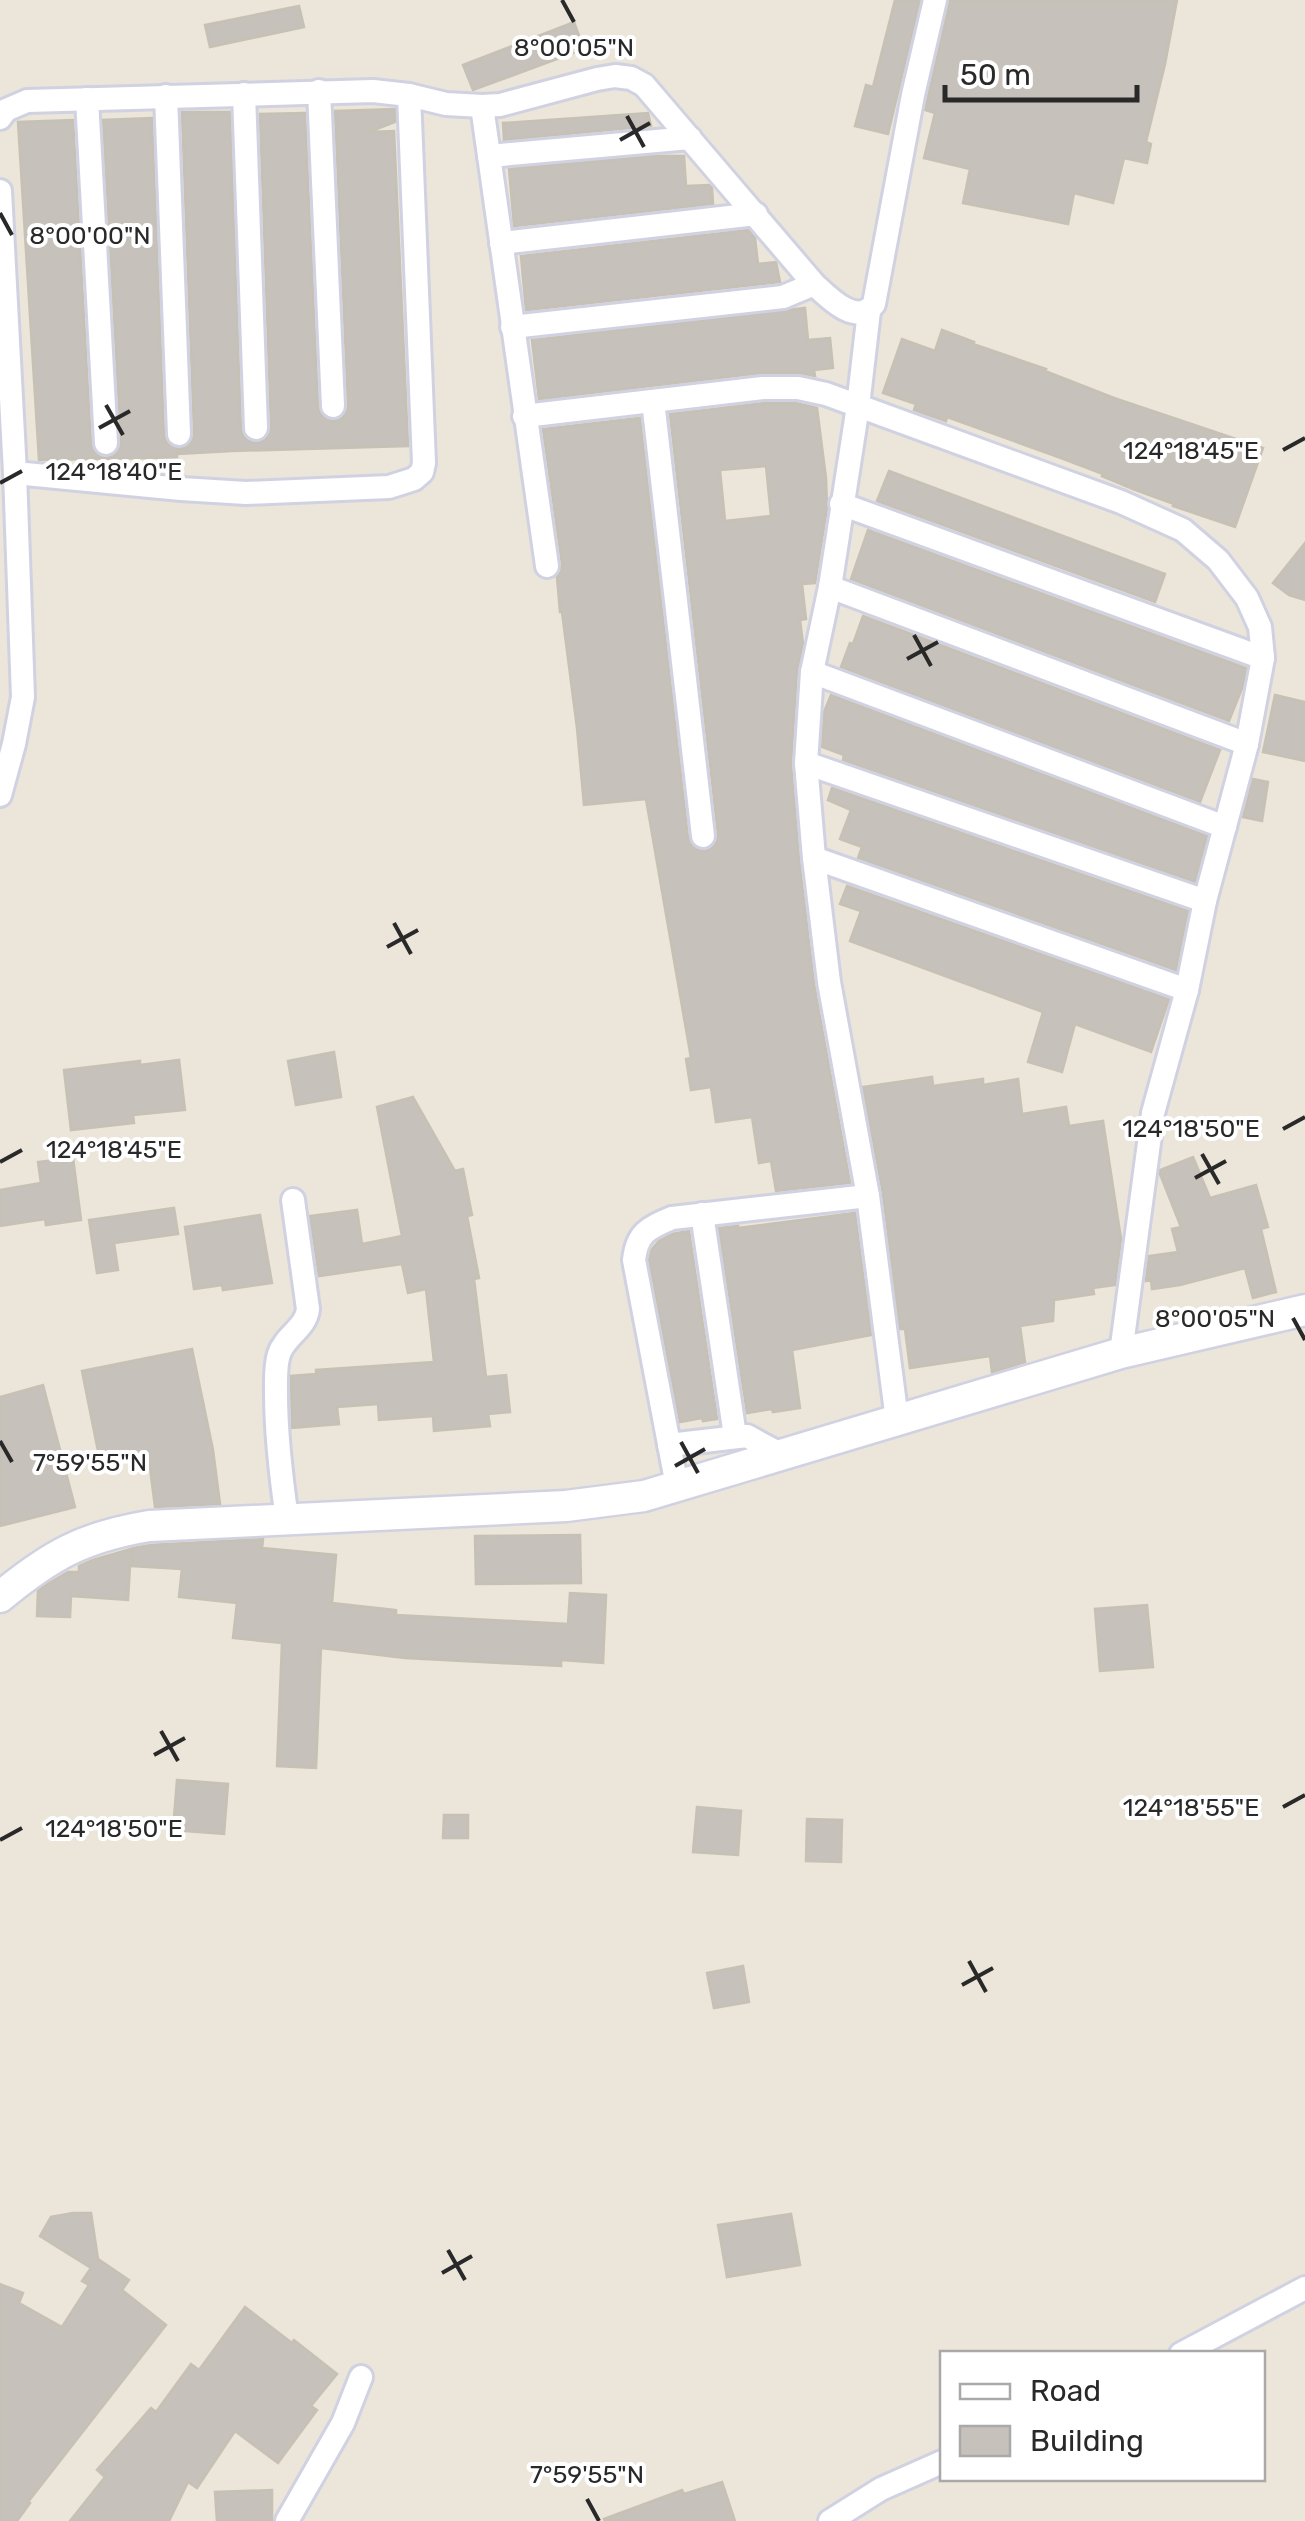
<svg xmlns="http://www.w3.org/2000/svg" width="1305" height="2521" font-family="Rubik,sans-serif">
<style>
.building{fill:#c6c1ba;stroke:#c6c1b4;stroke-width:2.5;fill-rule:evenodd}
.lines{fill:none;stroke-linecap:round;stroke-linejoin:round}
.minor-casing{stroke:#d0d2e2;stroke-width:28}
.tertiary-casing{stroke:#d0d2e2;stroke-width:35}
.minor{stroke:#fff;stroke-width:22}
.tertiary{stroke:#fff;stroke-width:30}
.ticks{fill:none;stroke:#292929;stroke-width:4}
.ticks-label{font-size:25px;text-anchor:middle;fill:#292929;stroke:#fff;stroke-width:8;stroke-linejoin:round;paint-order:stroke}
</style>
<rect width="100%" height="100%" fill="#ebe5da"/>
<g class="building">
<path d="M895 0H920L888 134 855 126 866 85 873 87Z"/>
<path d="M950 0H1177L1165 64 1146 142 1151 144 1147 163 1124 158 1113 203 1074 193 1068 224 963 203 970 169 924 158 935 113 925 110Z"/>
<path d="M299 6 304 27 210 47 205 25Z"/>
<path d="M574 22 584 49 473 90 463 65Z"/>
<path d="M395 109V122L369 132 394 131 408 446 232 451 177 454V457L150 458 39 460 18 122 73 120 91 444 94 452 106 458 115 455 121 442 103 120 152 118 164 435 167 443 179 449 188 446 194 433 182 112H230L241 429 244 437 256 443 265 440 271 427 260 114 305 113 318 407 321 415 333 421 342 418 348 405 335 111Z"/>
<path d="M648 113 651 126 504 140 503 123Z"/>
<path d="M653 156H684L686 186 709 185 712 188 713 204 514 226 509 169Z"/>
<path d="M748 230 755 238 758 264 776 262 780 282 526 310 521 256Z"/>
<path d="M805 308 808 340 830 338 833 368 814 370 815 376 798 373H761L539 399 532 340Z"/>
<path d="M942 330 974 342 973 344 1046 369 1045 371 1114 398 1263 448 1235 527 1173 506 1174 504 1133 489 1102 476 1103 474 1061 458 947 417 946 421 914 410 916 404 883 393 902 339 935 351Z"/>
<path d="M764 403H796L817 408 826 478 827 508 815 583 802 584 806 619 800 620 803 644 797 671 791 764 799 859 814 984 850 1183 776 1191 771 1161 759 1163 752 1117 716 1122 711 1087 691 1090 686 1059 691 1058 646 799 584 805 577 728 562 612H560L557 577 562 564 543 429 640 418 688 838 696 849 706 851 716 843 718 834 670 414ZM766 466 771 516 725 521 720 470Z"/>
<path d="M889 471 1165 574 1155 602 877 501Z"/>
<path d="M868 530 1246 668 1243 686 1229 721 851 579Z"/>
<path d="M1305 543V600L1289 595 1273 583Z"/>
<path d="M863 616 1220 750 1200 802 841 667 850 643 853 644Z"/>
<path d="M831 695 1207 836 1195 882 843 760 844 755 822 747 824 712Z"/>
<path d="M1275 695 1305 702V761L1263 752Z"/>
<path d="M1253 779 1268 782 1262 821 1243 817Z"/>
<path d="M832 788 1188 911 1176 970 858 858 862 847 840 839 851 810 828 800Z"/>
<path d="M847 886 1169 999 1151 1052 1075 1024 1062 1072 1028 1062 1043 1012 850 941 861 911 840 904Z"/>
<path d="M334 1052 341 1097 296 1105 288 1061Z"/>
<path d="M179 1060 185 1110 133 1115 134 1123 71 1130 64 1070 140 1061V1065Z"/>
<path d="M932 1077 933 1086 983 1079V1085L1018 1079 1022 1114 1066 1107 1069 1126 1103 1121 1121 1239 1115 1285 1093 1288 1094 1294 1054 1300 1053 1321 1020 1326 1025 1362 992 1372 990 1356 910 1368 905 1329H900L883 1194 863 1087Z"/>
<path d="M413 1097 455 1171 463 1169 472 1215 467 1216 479 1278 474 1279 486 1377 506 1375 510 1412 488 1414 490 1426 434 1431 433 1416 379 1420 378 1404 337 1407 339 1424 292 1428 291 1376 316 1374V1370L434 1362 426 1289 408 1293 402 1264 319 1276 310 1216 357 1210 362 1244 402 1236 377 1107Z"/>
<path d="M1193 1157 1210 1198 1256 1185 1268 1227 1261 1229 1276 1292 1253 1298 1245 1268 1180 1285 1152 1289 1151 1280 1146 1281 1149 1256 1178 1252 1172 1229 1181 1227 1160 1174V1170Z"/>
<path d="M73 1158 81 1220 46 1225 45 1219 0 1226V1190L41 1183 38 1162Z"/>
<path d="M174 1208 178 1234 114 1243 118 1270 97 1273 89 1220Z"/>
<path d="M855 1213 871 1335 792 1350 800 1408 773 1412 772 1409 747 1413 719 1228 738 1226V1228Z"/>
<path d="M260 1215 272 1283 223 1290 222 1285 194 1289 185 1227Z"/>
<path d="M689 1231 717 1419 703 1421 702 1418 680 1422 649 1260 652 1249 659 1241 672 1234Z"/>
<path d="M192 1349 213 1450 220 1504 155 1507 148 1452 100 1461 82 1371Z"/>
<path d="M43 1385 75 1507 0 1526V1397Z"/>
<path d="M580 1535 581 1583 476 1584 475 1536Z"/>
<path d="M263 1539 262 1548 336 1555 332 1603 396 1610V1615L568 1624 570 1593 606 1595 603 1663 561 1660V1666L405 1658 321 1648 316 1768 277 1766 282 1643 233 1638 237 1603 179 1597 182 1569 132 1566 133 1548 151 1545Z"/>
<path d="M131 1549 128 1600 71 1596 70 1617 37 1616 38 1591 46 1585 68 1572H79V1566L93 1560Z"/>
<path d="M1147 1605 1153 1667 1100 1671 1095 1609Z"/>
<path d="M177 1780 228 1784 224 1834 173 1830Z"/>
<path d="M697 1807 741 1811 738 1855 693 1852Z"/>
<path d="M444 1815H468V1838H443Z"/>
<path d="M807 1819 842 1820 841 1862 806 1861Z"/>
<path d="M743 1966 749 2002 714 2008 707 1973Z"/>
<path d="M73 2213H91L98 2259 129 2280 122 2290 166 2325 28 2502 30 2503 17 2521H0V2284L23 2293 19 2303 62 2327 89 2285 82 2281 91 2268 40 2236 51 2217Z"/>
<path d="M791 2214 800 2265 727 2277 718 2225Z"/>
<path d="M245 2307 292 2343 294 2340 337 2374 311 2406 317 2410 278 2463 235 2431 197 2488 188 2482 169 2521H70L105 2477 97 2470 151 2408 156 2412 191 2364 199 2370Z"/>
<path d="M722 2482 735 2521H605L604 2519 682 2490 684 2494Z"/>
<path d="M272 2490V2521H217L215 2492Z"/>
</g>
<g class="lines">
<defs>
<g id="minor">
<path d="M319 91 333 406"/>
<path d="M244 94 256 428"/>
<path d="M166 96 179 434"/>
<path d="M87 99 106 443"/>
<path d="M482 106 547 566"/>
<path d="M0 118 6 110 27 101 373 91 409 95 446 104 482 106 500 105 597 79 615 76 631 78 644 85 814 284C829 298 857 327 874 304L913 95 935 0"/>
<path d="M489 156 690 138"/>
<path d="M0 191 15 473 23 697 14 744 0 795"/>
<path d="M501 243 756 214"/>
<path d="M512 327 783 297 814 284"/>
<path d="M653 401 703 836"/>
<path d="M524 416 763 388H798L826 394 1121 502 1183 530 1218 560 1247 598 1260 627 1263 658 1247 744 1205 901 1187 990 1153 1113 1121 1353"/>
<path d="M15 473 181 489 246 493 389 487 414 479 422 472 424 463 409 95"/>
<path d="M841 504 1263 658"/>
<path d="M830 587 1247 744"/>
<path d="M812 672 1225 827"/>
<path d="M806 763 1205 901"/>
<path d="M814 858 1187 990"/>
<path d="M868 1196 829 982 814 858 806 763 812 672 830 587 858 406 869 311"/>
<path d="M702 1214 735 1436"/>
<path d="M669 1445 747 1436 782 1455"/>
<path d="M677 1486 634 1260C637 1233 648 1228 672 1218L868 1196 897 1420"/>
<path d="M287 1519C281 1477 276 1436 276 1394 276 1381 275 1367 279 1354 285 1336 306 1328 308 1309L293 1200"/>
<path d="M1181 2354 1305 2288"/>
<path d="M287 2521 343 2423 361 2377"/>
<path d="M830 2521 881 2489 942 2462"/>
</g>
<path id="tertiary" d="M0 1597C51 1555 83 1537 149 1526L566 1506 644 1496 1121 1353 1305 1310"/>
</defs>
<use href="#minor" class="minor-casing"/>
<use href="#tertiary" class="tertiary-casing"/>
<use href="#minor" class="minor"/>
<use href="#tertiary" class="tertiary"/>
</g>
<path class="ticks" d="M562 0 574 22M627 116 644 147M620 140 650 123M0 213 12 235M106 405 123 435M99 428 130 411M1283 450 1305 438M0 483 22 471M914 635 931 666M907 659 938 642M394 923 411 954M387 947 418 930M1283 1129 1305 1117M1202 1154 1219 1184M0 1162 22 1150M1195 1178 1226 1161M1293 1318 1305 1340M0 1441 12 1462M681 1442 698 1473M675 1466 705 1449M161 1731 178 1761M154 1755 185 1738M1283 1807 1305 1795M0 1840 22 1828M969 1961 986 1992M962 1985 993 1968M448 2250 465 2280M442 2273 472 2256M587 2499 599 2521"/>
<g class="ticks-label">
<text x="574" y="56">8°00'05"N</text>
<text x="90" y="244">8°00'00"N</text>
<text x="1191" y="459">124°18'45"E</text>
<text x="114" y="480">124°18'40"E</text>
<text x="1191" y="1137">124°18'50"E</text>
<text x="114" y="1158">124°18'45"E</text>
<text x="1215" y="1327">8°00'05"N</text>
<text x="90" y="1471">7°59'55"N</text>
<text x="1191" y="1816">124°18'55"E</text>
<text x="114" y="1837">124°18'50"E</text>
<text x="587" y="2483">7°59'55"N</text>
</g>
<rect x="940" y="2351" width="325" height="130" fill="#ffffff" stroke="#a9a9a9" stroke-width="2.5"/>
<rect x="960" y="2384" width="50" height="15" fill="#ffffff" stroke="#a9a9a9" stroke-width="2.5"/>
<text x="1030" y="2401" font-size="30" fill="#292929">Road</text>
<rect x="960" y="2426" width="50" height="30" fill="#c6c1ba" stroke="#a9a9a9" stroke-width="2.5"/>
<text x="1030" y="2451" font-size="30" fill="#292929">Building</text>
<path d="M945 85v15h192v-15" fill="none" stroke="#292929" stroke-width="5"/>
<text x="960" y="85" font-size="30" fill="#292929" stroke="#ffffff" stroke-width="8" paint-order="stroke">50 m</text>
</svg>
